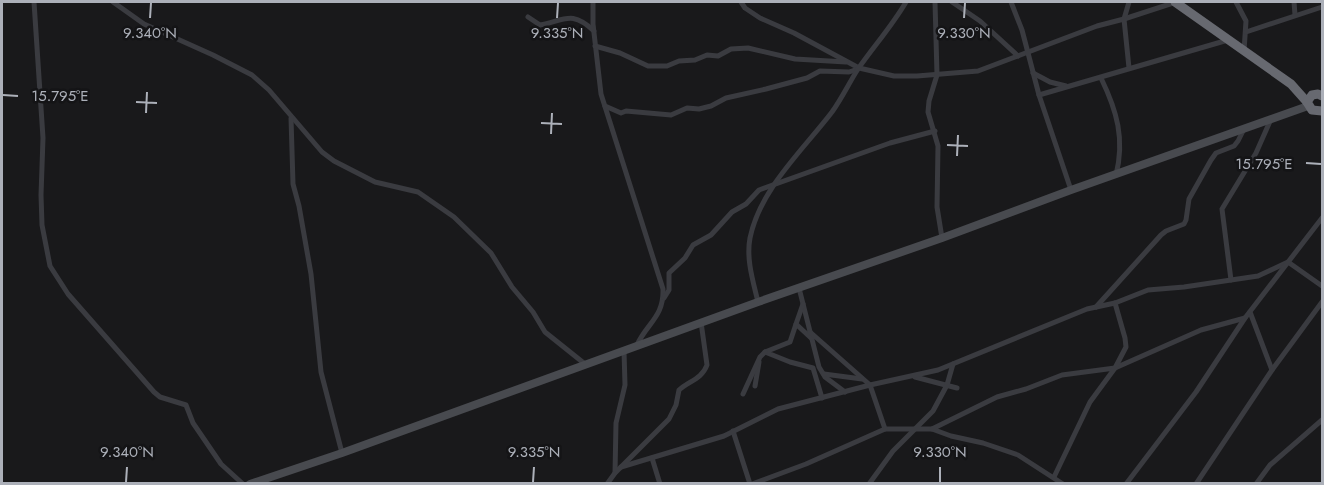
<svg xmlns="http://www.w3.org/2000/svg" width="1324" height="485" font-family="Jost,sans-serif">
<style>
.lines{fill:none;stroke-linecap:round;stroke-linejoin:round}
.street{stroke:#3a3b40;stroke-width:5}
.secondary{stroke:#484a4f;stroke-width:8}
.highway{stroke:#676970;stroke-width:9}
.ticks{fill:none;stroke:#acb0b9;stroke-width:2}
.ticks-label{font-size:15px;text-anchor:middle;fill:#acb0b9;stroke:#141416;stroke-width:5;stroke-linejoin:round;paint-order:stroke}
</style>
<rect width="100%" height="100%" fill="#19191b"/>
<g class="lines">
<g class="street">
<path d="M34 2 43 138 41 195 42 225 50 266 68 294 154 392 160 397 186 405 193 423 221 464 243 484"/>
<path d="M113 2 144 24 213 55 252 75 269 90 322 152 334 161 375 182 418 192 454 217 491 253 512 287 533 312 545 332 585 364"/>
<path d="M593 2V24L601 94 663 289C664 317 647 323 637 345"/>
<path d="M741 2 745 8 760 18 794 33 859 68 894 76H917L978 71 1097 26 1124 19 1176 2"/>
<path d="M935 2 937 75 929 101 928 112 938 146 937 207 942 238"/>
<path d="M952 2 980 21 1018 56"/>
<path d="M1011 2 1022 30 1039 95 1071 190"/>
<path d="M1236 2 1246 21 1244 51"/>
<path d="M1294 2 1295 15"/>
<path d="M528 17 540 25C565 20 572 10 594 31"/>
<path d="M1246 32 1322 7"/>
<path d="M595 46 620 53 648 66H667L679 61 695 60 707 55 718 56 731 49 748 48 795 59 846 62"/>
<path d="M1129 68 1124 19 1129 2"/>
<path d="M1033 73 1050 82 1066 86"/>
<path d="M1101 78C1117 111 1125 139 1116 175"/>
<path d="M1039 95 1228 40"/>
<path d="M605 106 621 113 626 111 671 115 687 108 699 109 711 106 726 98 766 89 807 78 820 71 849 72 858 69"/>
<path d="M291 118 293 184 299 206 311 274 321 372 342 453"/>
<path d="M1231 280 1222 209 1256 153 1271 119"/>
<path d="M799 288 819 367 825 377 845 392"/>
<path d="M664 298 669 290V273L685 258 693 245 711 235 732 212 746 204 759 190 890 143 935 131"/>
<path d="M758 302C753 281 746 259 750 238 760 189 803 150 832 112 842 98 849 83 858 69 874 46 892 26 906 2"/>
<path d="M803 304 796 324 811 338"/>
<path d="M1096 307 1161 235 1166 231 1184 224 1186 220 1189 199 1211 160 1216 153 1234 146 1238 141 1244 129"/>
<path d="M1250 312 1272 370"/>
<path d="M796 324 790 342 765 352 790 362 813 368 822 398"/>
<path d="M810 332 870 385 885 429H932L951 436 983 443 1018 455 1063 484"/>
<path d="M824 374 862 379"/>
<path d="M915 377 957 388"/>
<path d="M755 386 759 362"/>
<path d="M743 394 760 357 765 352"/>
<path d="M932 429 997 397 1026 389 1062 375 1115 368 1201 330 1245 318"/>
<path d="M733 431 750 484"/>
<path d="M652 458 660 484"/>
<path d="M621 467 724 436 778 409 870 385 938 370 1087 309 1115 303 1148 290 1184 287 1258 276 1288 262 1322 286"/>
<path d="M615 473 616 423 625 385 624 351"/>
<path d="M1054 477 1090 402 1115 368 1126 347 1125 338 1115 303"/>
<path d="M607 484 615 473 669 419 676 405 679 390C689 381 702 379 707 365L701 322"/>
<path d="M752 484 806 464 885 429"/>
<path d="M869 484 893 451 933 411 947 385 953 364"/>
<path d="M1126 484 1196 392 1245 318 1322 218"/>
<path d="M1196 484 1272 370 1322 302"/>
<path d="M1256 484 1270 465 1322 420"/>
</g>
<path class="secondary" d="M250 484 342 453 758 302 942 238 1071 190 1308 106"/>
<g class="highway">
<path d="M1175 2 1291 84 1307 102"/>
<path d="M1322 96 1318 94 1312 95 1307 102 1312 110 1322 111"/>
</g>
</g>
<path class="ticks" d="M150 18 151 3M557 18 558 3M964 18 965 3M3 95 18 96M136 102 157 103M146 113 147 92M541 123 562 124M551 134 552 113M947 145 968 146M957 156 958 135M1306 163 1321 164M126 482 127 467M533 482 534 467M940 482V467"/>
<g class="ticks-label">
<text x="150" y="38">9.340°N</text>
<text x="557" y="38">9.335°N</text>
<text x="964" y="38">9.330°N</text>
<text x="60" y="101">15.795°E</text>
<text x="1264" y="169">15.795°E</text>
<text x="127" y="457">9.340°N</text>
<text x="534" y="457">9.335°N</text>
<text x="940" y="457">9.330°N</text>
</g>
<rect width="1324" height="485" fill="none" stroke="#acb0b9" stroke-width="6"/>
</svg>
